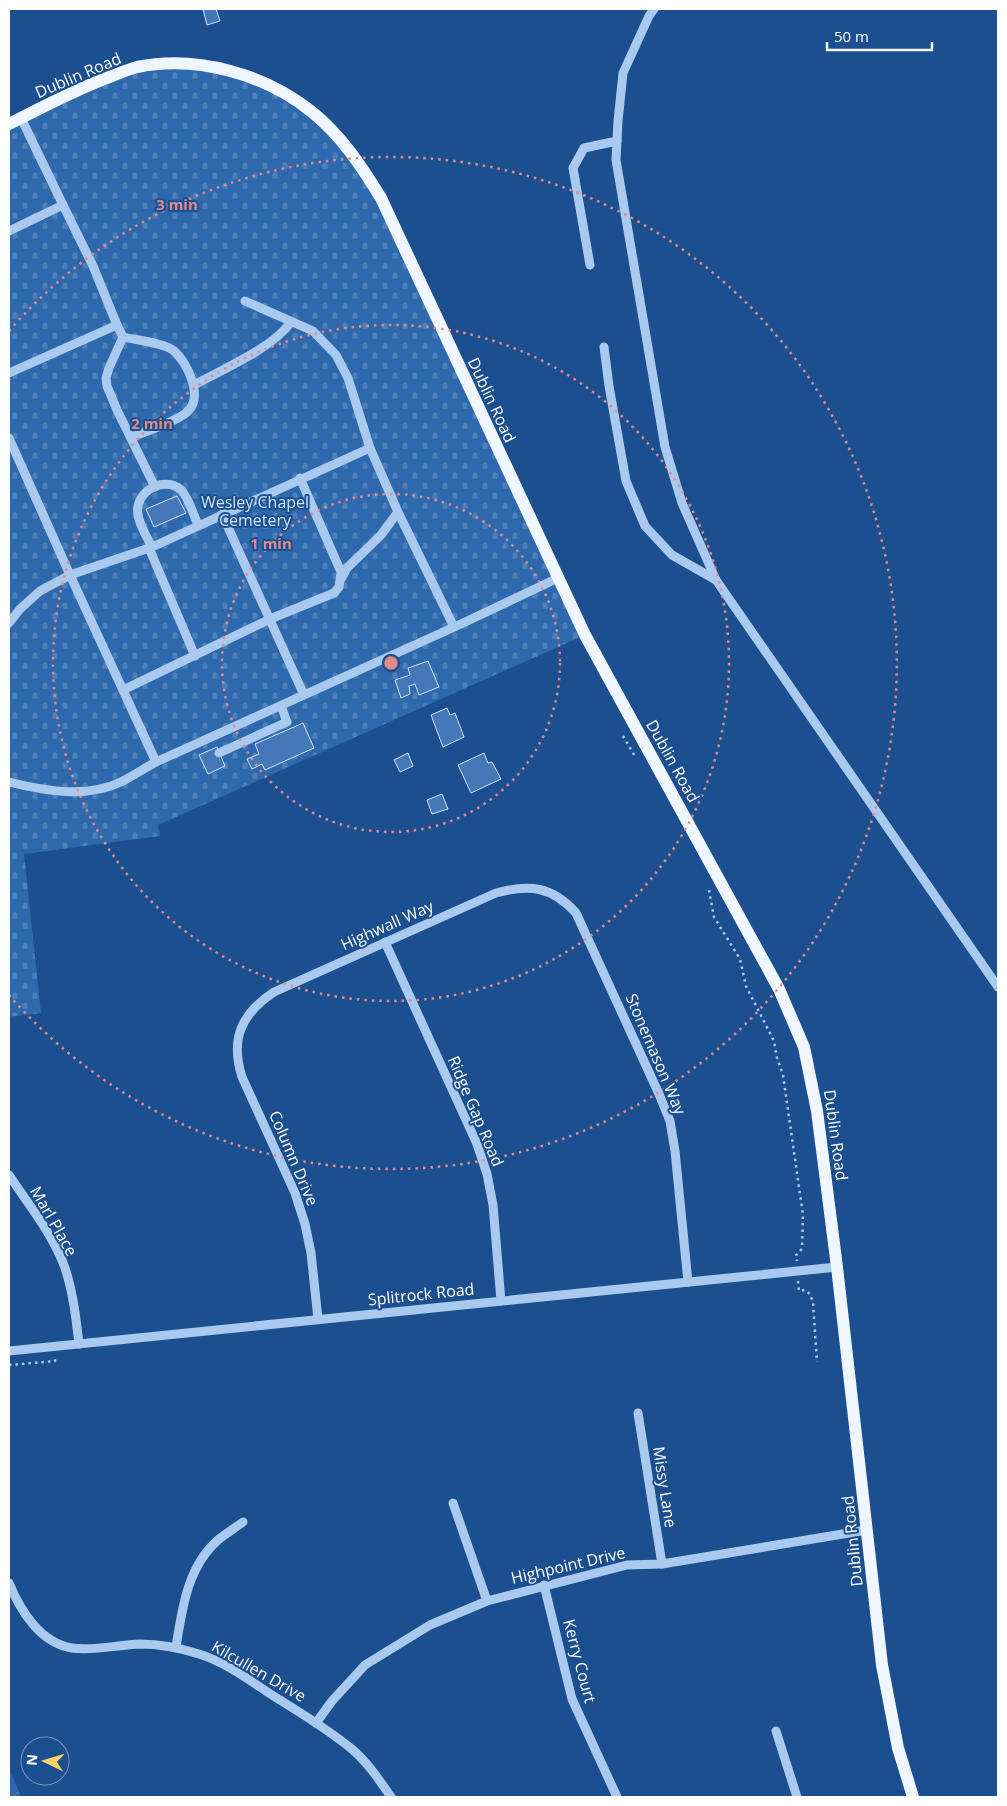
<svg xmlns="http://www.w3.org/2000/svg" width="1007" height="1806" font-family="'Open Sans',sans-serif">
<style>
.forest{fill:url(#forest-crowns)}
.cemetery{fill:url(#cemetery-stones)}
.building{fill:#4478b7;stroke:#cfe3fa}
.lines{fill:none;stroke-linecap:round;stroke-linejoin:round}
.path{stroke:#a9c9ee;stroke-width:2.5;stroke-dasharray:2.5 4;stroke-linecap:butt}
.minor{stroke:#a9c9ee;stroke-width:9}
.major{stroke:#f0f6ff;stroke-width:12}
.ring{fill:none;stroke:#e88989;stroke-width:2.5;stroke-dasharray:2.5 5}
.labels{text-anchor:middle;stroke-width:4;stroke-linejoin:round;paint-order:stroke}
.street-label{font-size:16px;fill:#fff;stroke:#1b4f8f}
.park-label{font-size:16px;fill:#cfe3fa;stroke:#1b4f8f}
.centre{fill:#e88989;stroke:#1b4f8f;stroke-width:2.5}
.ring-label{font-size:15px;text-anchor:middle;font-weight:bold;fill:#e88989;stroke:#1b4f8f;stroke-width:4;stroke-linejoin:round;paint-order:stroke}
</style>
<defs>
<pattern id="forest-crowns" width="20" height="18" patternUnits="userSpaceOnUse" patternTransform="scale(1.25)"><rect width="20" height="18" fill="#2e69ad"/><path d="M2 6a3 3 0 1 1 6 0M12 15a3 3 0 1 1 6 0" fill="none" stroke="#4d80b9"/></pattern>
<pattern id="cemetery-stones" width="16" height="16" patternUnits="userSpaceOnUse" patternTransform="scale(1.25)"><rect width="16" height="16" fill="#2e69ad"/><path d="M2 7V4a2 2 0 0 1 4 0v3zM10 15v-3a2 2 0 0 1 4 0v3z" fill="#4d80b9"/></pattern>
</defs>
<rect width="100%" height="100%" fill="#1b4f8f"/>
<path class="forest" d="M9 1768 21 1797H9Z"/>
<path class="cemetery" d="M136 67 217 68 299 102 365 173 585 635 158 825 160 836 24 854 41 1013 9 1017V124Z"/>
<g class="building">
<path d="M203 9H216L220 21 207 25Z"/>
<path d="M177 496 186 513 154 527 146 509Z"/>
<path d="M428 661 439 687 419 695 415 684 409 686 410 694 401 698 395 680 410 675 408 668Z"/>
<path d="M447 708 450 715 455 713 464 737 443 747 431 715Z"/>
<path d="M303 723 314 748 265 770 262 764 252 769 247 759 259 754 255 744Z"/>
<path d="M217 747 225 766 208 774 199 755Z"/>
<path d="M408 753 413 766 400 772 394 760Z"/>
<path d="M484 753 488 763 492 762 501 779 471 793 458 765Z"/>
<path d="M442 794 448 809 432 814 427 800Z"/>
</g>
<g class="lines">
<g class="path">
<path d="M623 736 636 758"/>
<path d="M709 890 714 917 740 959 746 986 774 1041 777 1058 783 1075 803 1215 802 1248 799 1253 796 1255 797 1261"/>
<path d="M798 1281 799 1291 805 1290 810 1294 813 1302 817 1362"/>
<path d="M9 1365 55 1361V1356"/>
</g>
<g class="minor">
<path d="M654 9 649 16 623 73 618 121 616 160 665 447 682 503 716 580 998 987"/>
<path d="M21 118 63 205"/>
<path d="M9 231 63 205 93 266 117 325"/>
<path d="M590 265 573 168 584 148 617 141"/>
<path d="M245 301 313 331 336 355 348 378 370 448"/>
<path d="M604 347 609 386 626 481 645 526 672 555 716 580"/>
<path d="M9 373 117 325 123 337"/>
<path d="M194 385C223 369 273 348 291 322"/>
<path d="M131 437C145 432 178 421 187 412 204 398 188 363 174 351 166 343 135 340 123 337L109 368 106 378 107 386 117 410 155 487"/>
<path d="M9 438 70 575 156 762 461 624 558 578"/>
<path d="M222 514 304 695"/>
<path d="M152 547C147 537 139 525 138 514 134 492 164 475 181 490 189 498 193 514 198 525"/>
<path d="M149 548 195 656"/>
<path d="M341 579 347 568 381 535 398 512"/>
<path d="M9 623 20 609 40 591 70 575 152 547 370 448 398 512 454 627"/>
<path d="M123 690 270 619 334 593 339 587 341 572 300 478"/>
<path d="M219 753 287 722 281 706"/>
<path d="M9 782C45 791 87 799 123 781 134 775 145 768 156 762"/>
<path d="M385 942 477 1144 487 1174 493 1205 501 1301"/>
<path d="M9 1175C28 1204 53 1234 65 1268 73 1292 76 1318 79 1344"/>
<path d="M318 1319 311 1253 305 1224 295 1193 242 1077C230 1039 241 1014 274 992L496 893C529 884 552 886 576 913L659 1094 670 1121 675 1151 688 1282"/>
<path d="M9 1351 837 1267"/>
<path d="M638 1413 662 1564"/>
<path d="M453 1503 487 1601"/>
<path d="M9 1583C20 1610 40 1643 72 1648 94 1651 117 1645 140 1644 160 1644 180 1648 199 1654 225 1662 249 1680 272 1695 299 1712 328 1729 353 1750 368 1763 380 1781 391 1797"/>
<path d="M544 1585 572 1699 617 1797"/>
<path d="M176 1647C182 1610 187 1567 218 1540 225 1534 235 1528 243 1522"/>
<path d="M316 1723 332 1701 365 1665 430 1625 487 1601 627 1565 662 1564 867 1530"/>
<path d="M776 1731 797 1797"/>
</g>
<path class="major" d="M9 124C43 107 76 89 112 76 120 73 129 69 137 67 197 55 265 74 312 112 341 135 362 167 381 198L585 635 779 989 804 1047 817 1111 837 1267 882 1665 898 1748 913 1797"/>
</g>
<g class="ring">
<circle cx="391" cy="663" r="169"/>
<circle cx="391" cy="663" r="338"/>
<path d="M9 331A506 506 0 1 1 9 995"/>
</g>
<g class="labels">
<g class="street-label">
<text transform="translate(78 75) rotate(-23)" y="6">Dublin Road</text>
<text transform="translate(492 400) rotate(65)" y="6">Dublin Road</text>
<text transform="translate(673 761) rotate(61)" y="6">Dublin Road</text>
<text transform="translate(387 925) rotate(-24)" y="6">Highwall Way</text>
<text transform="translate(656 1054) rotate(67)" y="6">Stonemason Way</text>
<text transform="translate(476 1111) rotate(67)" y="6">Ridge Gap Road</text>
<text transform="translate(836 1135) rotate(82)" y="6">Dublin Road</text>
<text transform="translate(294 1158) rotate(67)" y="6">Column Drive</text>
<text transform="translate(54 1221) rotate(60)" y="6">Marl Place</text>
<text transform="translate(421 1294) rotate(-6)" y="6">Splitrock Road</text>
<text transform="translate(665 1487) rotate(81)" y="6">Missy Lane</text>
<text transform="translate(852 1541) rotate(-96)" y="6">Dublin Road</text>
<text transform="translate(568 1565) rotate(-13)" y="6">Highpoint Drive</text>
<text transform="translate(580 1661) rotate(75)" y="6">Kerry Court</text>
<text transform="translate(259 1671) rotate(30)" y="6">Kilcullen Drive</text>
</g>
<g class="park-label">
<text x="255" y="508">Wesley Chapel<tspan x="255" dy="18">Cemetery</tspan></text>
</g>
</g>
<circle cx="391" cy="663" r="8" class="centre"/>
<g class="ring-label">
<text x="177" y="210">3 min</text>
<text x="152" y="429">2 min</text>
<text x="271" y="549">1 min</text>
</g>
<rect width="1007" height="1806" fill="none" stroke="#ffffff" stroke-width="20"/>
<g transform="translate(45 1761) rotate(275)"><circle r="24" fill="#1b4f8f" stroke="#7695bc"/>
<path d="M0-4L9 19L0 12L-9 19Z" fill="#ffd166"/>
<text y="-8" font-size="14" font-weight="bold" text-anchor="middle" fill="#ffffff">N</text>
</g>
<path d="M827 42v8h105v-8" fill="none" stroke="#ffffff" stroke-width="2.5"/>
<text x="834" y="42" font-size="15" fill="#ffffff" stroke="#1b4f8f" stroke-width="4" paint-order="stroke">50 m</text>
</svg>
